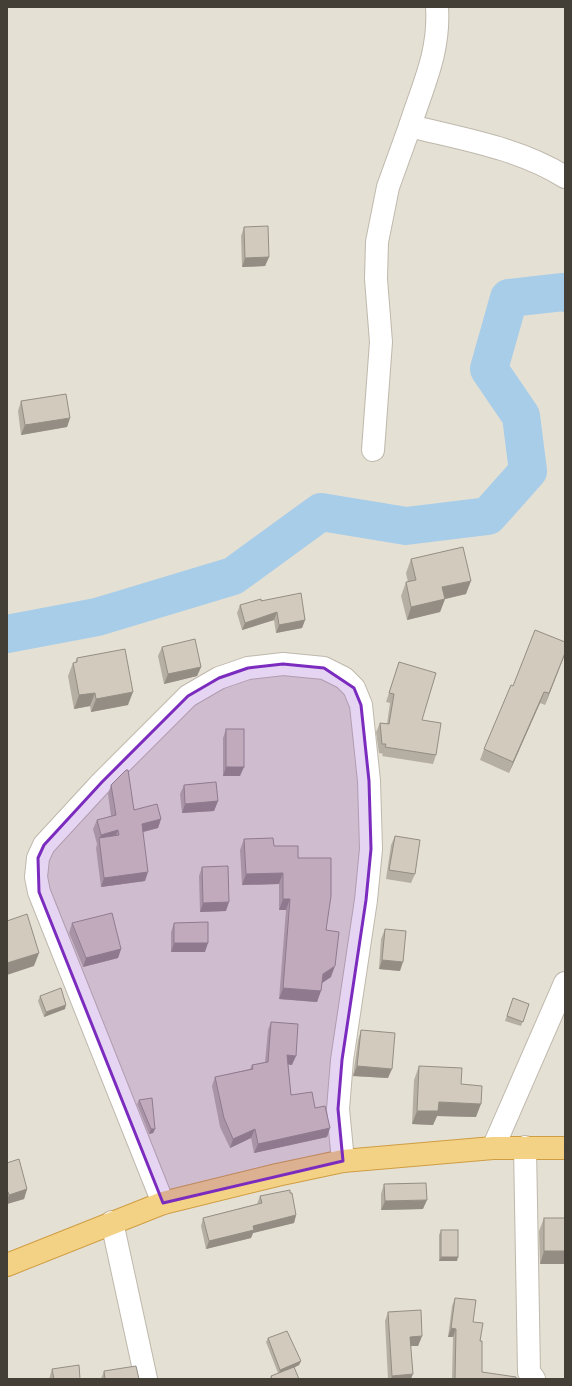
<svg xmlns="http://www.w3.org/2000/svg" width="572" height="1386" font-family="'Titillium Web',sans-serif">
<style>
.residential{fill:#e5e0d4}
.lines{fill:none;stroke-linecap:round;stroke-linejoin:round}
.river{stroke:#a7cde9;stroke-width:38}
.minor-casing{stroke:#bfb8ac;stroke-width:24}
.trunk-casing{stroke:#cf9d42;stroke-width:24}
.minor{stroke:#fff;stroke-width:22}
.trunk{stroke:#f3d286;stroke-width:22}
.wall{fill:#b5aea2}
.shaded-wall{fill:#938d84}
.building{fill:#d2cabc;stroke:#938d84}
.marked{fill:#7b2cbf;fill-opacity:0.2;stroke:#7b2cbf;stroke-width:3;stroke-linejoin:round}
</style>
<rect width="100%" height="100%" fill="#f1eee6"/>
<rect class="residential" x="7" y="7" width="558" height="1372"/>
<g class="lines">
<path class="river" d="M7 634 97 617 233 576 321 512 406 526 488 516 528 471 521 416 489 369 509 298 563 292 565 293"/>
<defs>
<g id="minor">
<path d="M437 7C440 52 423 85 410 126 462 139 519 148 565 177"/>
<path d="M373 450 381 342 376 279 377 242 388 187 410 126"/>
<path d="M525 1147 529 1372 534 1379"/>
<path d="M493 1148 565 983"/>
<path d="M163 1203 39 892 36 877 38 858 44 845 102 782 188 696 219 678 248 668 283 664 324 668 344 678 354 688 361 705 369 781 371 849 366 900 342 1060 338 1109 343 1161"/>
<path d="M112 1222 146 1379"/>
</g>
<path id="trunk" d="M7 1265 163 1203 277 1175 343 1161 493 1148H565"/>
</defs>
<use href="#minor" class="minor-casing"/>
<use href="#trunk" class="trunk-casing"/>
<use href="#minor" class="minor"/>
<use href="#trunk" class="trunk"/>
</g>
<g class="wall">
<path d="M244 227 269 257 265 266 242 267 241 236Z"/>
<path d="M21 401 70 418 67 427 21 435 18 411Z"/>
<path d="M411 559 466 594 445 599 440 612 407 620 401 596 406 582H408L406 573Z"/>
<path d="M261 601 305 620 302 628 276 633 274 620 242 630 237 613 240 605Z"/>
<path d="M565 642V654L545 705 540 703 509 773 480 760 484 749 513 686Z"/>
<path d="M162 647 201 667 197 676 164 684 158 656Z"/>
<path d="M77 658 128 705 91 712 90 706 74 709 68 676 73 663H75Z"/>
<path d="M399 662 422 720 436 755 433 764 382 756 383 754 379 753 376 732 380 723 387 724 390 703 386 702Z"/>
<path d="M226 729 240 776H223V738Z"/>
<path d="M111 785 134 810 161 819 158 828 143 832 145 881 101 887 96 848 97 844 93 829 97 820 111 816 108 794Z"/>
<path d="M184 785 218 801 214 811 182 813 180 794Z"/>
<path d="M395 836 415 874 411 883 386 879 391 845Z"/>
<path d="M244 839 274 846 298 858 326 930 331 977 322 983 317 1002 279 999 286 910H279V884L242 885 240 850Z"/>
<path d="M202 867 226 911 200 912 199 876Z"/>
<path d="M72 923 121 949 118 958 83 967 69 933Z"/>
<path d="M174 923 205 952H171V932Z"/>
<path d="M385 929 400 971 379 969 381 939Z"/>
<path d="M40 996 65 1009 44 1017 38 1001Z"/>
<path d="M513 998 529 1004 521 1026 505 1021Z"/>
<path d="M271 1022 292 1065 288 1064 291 1095 315 1108 330 1128 327 1137 254 1153 251 1138 230 1148 220 1127 212 1086 215 1077 250 1069 252 1065 265 1062 268 1030Z"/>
<path d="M361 1030 388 1078 353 1076 358 1040Z"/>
<path d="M419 1066 461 1084 476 1117 437 1116 433 1125 412 1124 414 1080Z"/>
<path d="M139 1100 155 1129 153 1133 149 1134 137 1104Z"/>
<path d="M7 1163 27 1189 24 1199 7 1204Z"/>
<path d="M384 1184 423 1209 381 1210V1194Z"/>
<path d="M260 1196 296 1215 294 1223 253 1233 251 1238 206 1249 201 1226 203 1218 257 1204Z"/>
<path d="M544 1218H565V1264H540L539 1231Z"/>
<path d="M441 1230 457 1261H439V1235Z"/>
<path d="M455 1298 473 1322 480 1341 482 1372 516 1379H452L453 1337H448L452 1306Z"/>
<path d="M388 1312 422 1336 418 1346H411V1379H388L385 1321Z"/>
<path d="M268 1338 301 1361 299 1365 294 1368 299 1379H270L271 1376 278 1373 266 1342Z"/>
<path d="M52 1369 80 1379H49Z"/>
<path d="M104 1371 139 1379H101Z"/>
</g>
<g class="shaded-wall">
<path d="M269 257 265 266 242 267 245 258Z"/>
<path d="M70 418 67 427 21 435 25 425Z"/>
<path d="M471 581 466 594 445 599 440 612 407 620 411 607 442 587Z"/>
<path d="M277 612 274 620 242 630 245 623Z"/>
<path d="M305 620 302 628 276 633 279 625Z"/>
<path d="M565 653V654L545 705 549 693Z"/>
<path d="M201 667 197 676 164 684 168 674Z"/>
<path d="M133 692 128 705 91 712 96 699Z"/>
<path d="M544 692 540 703 509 773 513 762Z"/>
<path d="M95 693 90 706 74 709 79 695Z"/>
<path d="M226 767H244L240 776H223Z"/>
<path d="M218 801 214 811 182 813 185 804Z"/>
<path d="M161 819 158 828 139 833 142 824Z"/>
<path d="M118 830 114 840 99 839 101 835Z"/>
<path d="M148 872 145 881 101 887 104 878Z"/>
<path d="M283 873 279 884 242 885 246 874Z"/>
<path d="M283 899H290L286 910H279Z"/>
<path d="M229 902 226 911 200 912 203 903Z"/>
<path d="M174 943H208L205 952H171Z"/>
<path d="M121 949 118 958 83 967 86 958Z"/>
<path d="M39 953 34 966 7 975V963Z"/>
<path d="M382 960 403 962 400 971 379 969Z"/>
<path d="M335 966 331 977 319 985 323 974Z"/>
<path d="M283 988 321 991 317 1002 279 999Z"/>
<path d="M66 1005 65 1009 44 1017 46 1012Z"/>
<path d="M287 1055 296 1056 292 1065 284 1064Z"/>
<path d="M357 1066 392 1069 388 1078 353 1076Z"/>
<path d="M439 1102 481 1104 476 1117 437 1116 433 1125 412 1124 417 1111Z"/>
<path d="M330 1128 327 1137 254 1153 258 1144Z"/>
<path d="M151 1129H155L153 1133 149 1134Z"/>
<path d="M255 1129 251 1138 230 1148 233 1139Z"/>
<path d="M27 1189 24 1199 7 1204V1200L9 1195Z"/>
<path d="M427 1200 423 1209 381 1210 385 1201Z"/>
<path d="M296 1215 294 1223 253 1233 251 1238 206 1249 209 1241 253 1226Z"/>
<path d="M544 1251H565V1264H540Z"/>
<path d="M441 1257H458L457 1261H439Z"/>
<path d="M451 1328 456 1329 453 1337H448Z"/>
<path d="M422 1336 418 1346H407L410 1337Z"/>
<path d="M301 1361 299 1365 278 1375 280 1370Z"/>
<path d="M413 1374 411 1379H391L392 1376Z"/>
</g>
<g class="building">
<path d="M268 226 269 257 245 258 244 227Z"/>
<path d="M66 394 70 418 25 425 21 401Z"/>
<path d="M463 547 471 581 442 587 445 599 411 607 406 582 416 580 411 559Z"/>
<path d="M301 593 305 620 279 625 277 612 245 623 240 605 261 599V601Z"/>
<path d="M535 630 565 642V653L549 693 544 692 513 762 484 749 511 685 513 686Z"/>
<path d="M195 639 201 667 168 674 162 647Z"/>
<path d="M125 649 133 692 96 699 95 693 79 695 73 663 77 662V658Z"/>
<path d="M399 662 436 673 422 720 441 723 436 755 385 747 386 744H382L380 723 389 724 394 694 389 693Z"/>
<rect x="226" y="729" width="18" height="38"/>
<path d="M126 770H128L134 810 157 804 161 819 142 824 148 872 104 878 99 838 119 835 118 830 101 835 97 820 116 815 111 785Z"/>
<path d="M216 782 218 801 185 804 184 785Z"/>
<path d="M395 836 420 840 415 874 389 870Z"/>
<path d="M273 838 274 846H298V858H331V896L326 930 339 932 335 966 323 974 321 991 283 988 290 899H283V873L246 874 244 839Z"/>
<path d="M228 866 229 902 203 903 202 867Z"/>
<path d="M112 913 121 949 86 958 72 923Z"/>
<path d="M27 914 39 953 7 963V921Z"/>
<path d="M208 922V943H174V923Z"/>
<path d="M385 929 406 931 403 962 382 960Z"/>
<path d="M61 988 66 1005 46 1012 40 996Z"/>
<path d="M513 998 529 1004 523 1022 507 1016Z"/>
<path d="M271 1022 298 1024 296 1056 287 1055 291 1095 312 1092 315 1108 325 1106 330 1128 258 1144 255 1129 233 1139 224 1118 215 1077 253 1069 252 1065 268 1062Z"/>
<path d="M361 1030 395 1033 392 1069 357 1066Z"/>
<path d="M419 1066 462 1068 461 1084 482 1086 481 1104 439 1102 438 1111H417Z"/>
<path d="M152 1098 155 1129H151L139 1100Z"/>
<path d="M19 1159 27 1189 9 1195 8 1192H7V1163Z"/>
<path d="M426 1183 427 1200 385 1201 384 1184Z"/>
<path d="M290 1190V1193H292L296 1215 253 1226 254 1230 209 1241 203 1218 262 1203 260 1196Z"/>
<rect x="544" y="1218" width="21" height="33"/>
<rect x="441" y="1230" width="17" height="27"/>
<path d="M455 1298 476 1300 473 1322 483 1323 480 1341H482V1372L516 1377V1379H455L456 1329 451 1328Z"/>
<path d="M421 1310 422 1336 410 1337 413 1374 392 1376 388 1312Z"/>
<path d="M287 1331 301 1361 280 1370 268 1338Z"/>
<path d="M79 1365 80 1379H54L52 1369Z"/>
<path d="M136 1366 139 1379H105L104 1371Z"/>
<path d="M294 1367 299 1379H272L271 1376Z"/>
</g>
<path class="marked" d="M283 664 324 668 354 688 361 705 369 781 371 849 366 900 342 1060 338 1109 343 1161 163 1203 39 892 38 858 44 845 102 782 188 696 219 678 248 668Z"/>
<rect width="572" height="1386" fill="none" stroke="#433e36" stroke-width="16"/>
</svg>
